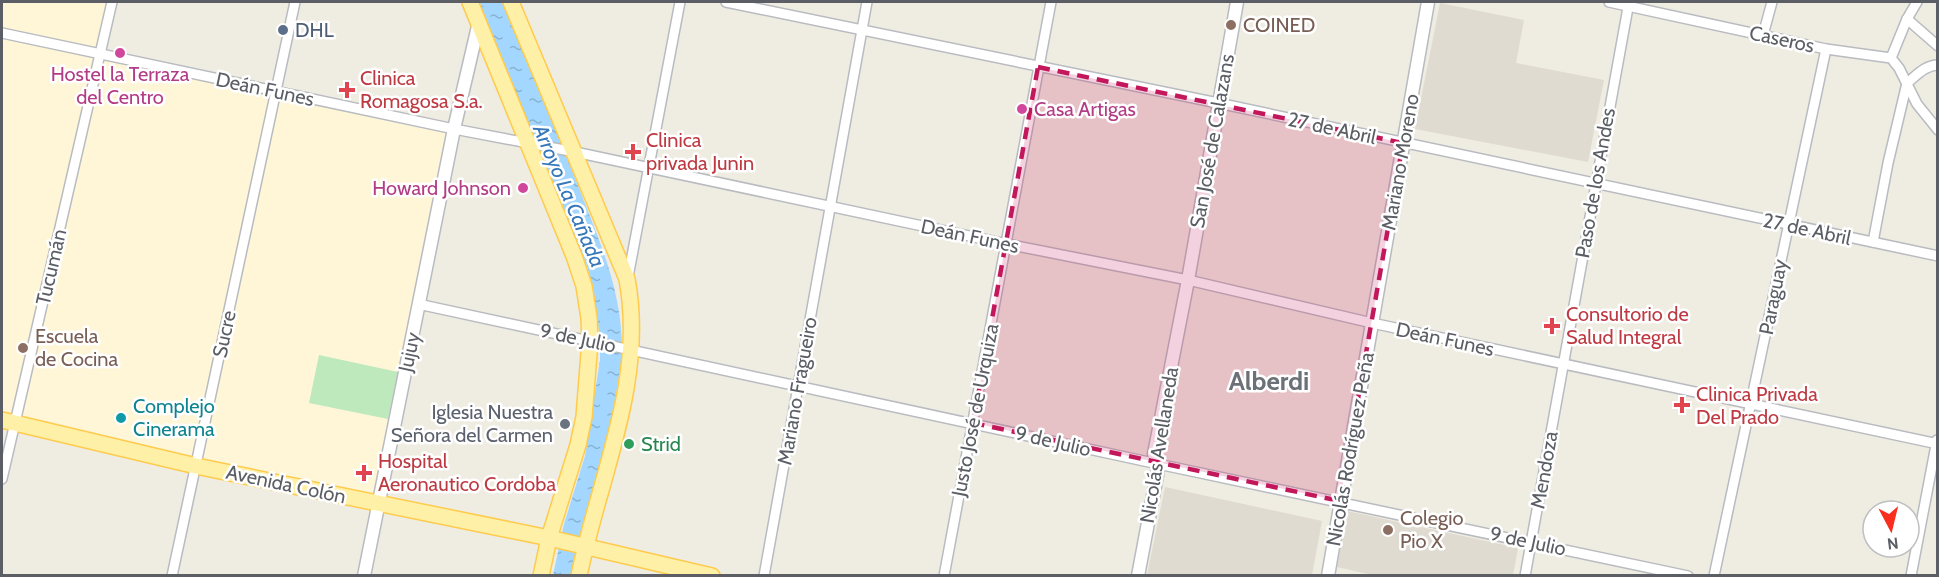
<svg xmlns="http://www.w3.org/2000/svg" width="1939" height="577" font-family="Cabin,sans-serif">
<style>
.commercial{fill:#fff6d8}
.education{fill:#dfdbd1}
.medical{fill:#fde0dd}
.green{fill:#bde9bd}
.water{fill:url(#water-ripples)}
.lines{fill:none;stroke-linecap:round;stroke-linejoin:round}
.minor-casing{stroke:#b8bbc0;stroke-width:12}
.tertiary-casing{stroke:#b8bbc0;stroke-width:15}
.primary-casing{stroke:#fecb4d;stroke-width:18}
.minor{stroke:#fff;stroke-width:9}
.tertiary{stroke:#fff;stroke-width:12}
.primary{stroke:#fff0a8;stroke-width:15}
.marked{fill:#c2185b;fill-opacity:0.2;stroke:#c2185b;stroke-width:4.5;stroke-dasharray:12 8;stroke-linejoin:round}
.education-dot{fill:#8d6e63;stroke:#fff;stroke-width:2}
.service-dot{fill:#5c6f8a;stroke:#fff;stroke-width:2}
.hotel-dot{fill:#d1479c;stroke:#fff;stroke-width:2}
.health-dot{fill:#e0444e;stroke:#fff;stroke-width:2}
.culture-dot{fill:#0f9aa8;stroke:#fff;stroke-width:2}
.worship-dot{fill:#6b7280;stroke:#fff;stroke-width:2}
.leisure-dot{fill:#2e9e5b;stroke:#fff;stroke-width:2}
.labels{text-anchor:middle;stroke-width:5;stroke-linejoin:round;paint-order:stroke}
.education-label{font-size:20px;fill:#785e54;stroke:#fff;text-anchor:start}
.service-label{font-size:20px;fill:#4e5e75;stroke:#fff;text-anchor:start}
.street-label{font-size:20px;fill:#5b5f65;stroke:#fff}
.hotel-label{font-size:20px;fill:#b23c85;stroke:#fff}
.health-label{font-size:20px;fill:#be3a42;stroke:#fff;text-anchor:start}
.culture-label{font-size:20px;fill:#0d838f;stroke:#fff;text-anchor:start}
.worship-label{font-size:20px;fill:#5b616d;stroke:#fff;text-anchor:end}
.leisure-label{font-size:20px;fill:#27864d;stroke:#fff;text-anchor:start}
.water-label{font-size:21px;font-style:italic;fill:#3678ba;stroke:#fff}
.district-label{font-size:26px;font-weight:bold;fill:#6c7177;stroke:#fff}
</style>
<defs>
<pattern id="water-ripples" width="26" height="14" patternUnits="userSpaceOnUse" patternTransform="scale(1.5)"><rect width="26" height="14" fill="#a3d7ff"/><path d="M2 4q2-2 4 0t4 0M15 11q2-2 4 0t4 0" fill="none" stroke="#88b2d2"/></pattern>
</defs>
<rect width="100%" height="100%" fill="#efece2"/>
<path class="commercial" d="M2 2H112L100 54 454 129 378 503 2 422Z"/>
<g class="education">
<path d="M1440 3 1524 20 1516 63 1604 80 1588 162 1415 129Z"/>
<path d="M1165 487 1322 521 1312 575H1147Z"/>
<path d="M1347 511 1518 548 1513 575 1377 576 1337 567Z"/>
</g>
<path class="medical" d="M1545 319 1562 323 1560 334 1542 329Z"/>
<path class="green" d="M319 355 398 372 388 419 309 403Z"/>
<path class="water" d="M479 2H503C528 62 554 122 577 183 600 243 624 293 622 359L605 459 582 526 572 575H553L564 524 585 456 600 360V339L593 286 587 266Z"/>
<g class="lines">
<defs>
<g id="minor">
<path d="M726 2 1218 103 1938 256"/>
<path d="M1609 2 1826 49 1891 58 1899 68 1917 104 1938 130"/>
<path d="M1907 19 1938 46"/>
<path d="M2 33 454 129 575 152 1007 244 1188 280 1372 323 1938 444"/>
<path d="M1763 35 1772 2"/>
<path d="M1891 58 1907 19 1917 2"/>
<path d="M1907 83C1916 76 1925 65 1938 65"/>
<path d="M1873 242 1888 163 1907 83"/>
<path d="M628 277 680 2"/>
<path d="M418 304 1158 464 1688 576"/>
<path d="M2 479 112 2"/>
<path d="M172 576 295 2"/>
<path d="M764 576 867 2"/>
<path d="M944 576 1051 2"/>
<path d="M1525 576 1629 2"/>
<path d="M1714 576 1826 49"/>
<path d="M1911 576 1937 440"/>
</g>
<g id="tertiary">
<path d="M364 576 454 129 479 22"/>
<path d="M1138 576 1157 475 1158 464 1154 454 1188 280 1237 2"/>
<path d="M1328 576 1428 2"/>
</g>
<g id="primary">
<path d="M470 2 574 256 584 286 589 318 590 341 584 417 578 445 549 538 541 576"/>
<path d="M511 2 627 279C646 381 599 477 579 576"/>
<path d="M2 420 196 466 549 538 712 576"/>
</g>
</defs>
<use href="#minor" class="minor-casing"/>
<use href="#tertiary" class="tertiary-casing"/>
<use href="#primary" class="primary-casing"/>
<use href="#minor" class="minor"/>
<use href="#tertiary" class="tertiary"/>
<use href="#primary" class="primary"/>
</g>
<path class="marked" d="M1038 67 1403 143 1340 501 973 423Z"/>
<g class="education-dot">
<circle cx="1231" cy="25" r="6"/>
<circle cx="23" cy="348" r="6"/>
<circle cx="1388" cy="530" r="6"/>
</g>
<circle class="service-dot" cx="283" cy="30" r="6"/>
<g class="hotel-dot">
<circle cx="120" cy="53" r="6"/>
<circle cx="1022" cy="109" r="6"/>
<circle cx="523" cy="188" r="6"/>
</g>
<g class="health-dot">
<path d="M344 81h6v6h6v6h-6v6h-6v-6h-6v-6h6z"/>
<path d="M630 143h6v6h6v6h-6v6h-6v-6h-6v-6h6z"/>
<path d="M1549 317h6v6h6v6h-6v6h-6v-6h-6v-6h6z"/>
<path d="M1679 396h6v6h6v6h-6v6h-6v-6h-6v-6h6z"/>
<path d="M361 464h6v6h6v6h-6v6h-6v-6h-6v-6h6z"/>
</g>
<circle class="culture-dot" cx="121" cy="418" r="6"/>
<circle class="worship-dot" cx="565" cy="424" r="6"/>
<circle class="leisure-dot" cx="629" cy="444" r="6"/>
<g class="labels">
<g class="education-label">
<text x="1243" y="32">COINED</text>
<text x="35" y="343">Escuela<tspan x="35" dy="23">de Cocina</tspan></text>
<text x="1400" y="525">Colegio<tspan x="1400" dy="23">Pio X</tspan></text>
</g>
<g class="service-label">
<text x="295" y="37">DHL</text>
</g>
<g class="street-label">
<text transform="translate(1782 39) rotate(12)" y="7">Caseros</text>
<text transform="translate(265 89) rotate(12)" y="7">Deán Funes</text>
<text transform="translate(1332 128) rotate(12)" y="7">27 de Abril</text>
<text transform="translate(1212 141) rotate(-80)" y="7">San José de Calazans</text>
<text transform="translate(1400 162) rotate(-80)" y="7">Mariano Moreno</text>
<text transform="translate(1595 183) rotate(-80)" y="7">Paso de los Andes</text>
<text transform="translate(1807 229) rotate(12)" y="7">27 de Abril</text>
<text transform="translate(970 236) rotate(12)" y="7">Deán Funes</text>
<text transform="translate(51 267) rotate(-77)" y="7">Tucumán</text>
<text transform="translate(1773 297) rotate(-79)" y="7">Paraguay</text>
<text transform="translate(224 334) rotate(-78)" y="7">Sucre</text>
<text transform="translate(578 338) rotate(12)" y="7">9 de Julio</text>
<text transform="translate(1445 339) rotate(12)" y="7">Deán Funes</text>
<text transform="translate(409 352) rotate(-78)" y="7">Jujuy</text>
<text transform="translate(797 391) rotate(-80)" y="7">Mariano Fragueiro</text>
<text transform="translate(975 410) rotate(-79)" y="7">Justo José de Urquiza</text>
<text transform="translate(1053 441) rotate(13)" y="7">9 de Julio</text>
<text transform="translate(1159 445) rotate(-81)" y="7">Nicolás Avellaneda</text>
<text transform="translate(1350 449) rotate(-80)" y="7">Nicolás Rodríguez Peña</text>
<text transform="translate(1544 470) rotate(-80)" y="7">Mendoza</text>
<text transform="translate(286 484) rotate(12)" y="7">Avenida Colón</text>
<text transform="translate(1528 541) rotate(12)" y="7">9 de Julio</text>
</g>
<g class="hotel-label">
<text x="120" y="81">Hostel la Terraza<tspan x="120" dy="23">del Centro</tspan></text>
<text x="1034" y="116" text-anchor="start">Casa Artigas</text>
<text x="511" y="195" text-anchor="end">Howard Johnson</text>
</g>
<g class="health-label">
<text x="360" y="85">Clinica<tspan x="360" dy="23">Romagosa S.a.</tspan></text>
<text x="646" y="147">Clinica<tspan x="646" dy="23">privada Junin</tspan></text>
<text x="1566" y="321">Consultorio de<tspan x="1566" dy="23">Salud Integral</tspan></text>
<text x="1696" y="401">Clinica Privada<tspan x="1696" dy="23">Del Prado</tspan></text>
<text x="378" y="468">Hospital<tspan x="378" dy="23">Aeronautico Cordoba</tspan></text>
</g>
<g class="culture-label">
<text x="133" y="413">Complejo<tspan x="133" dy="23">Cinerama</tspan></text>
</g>
<g class="worship-label">
<text x="553" y="419">Iglesia Nuestra<tspan x="553" dy="23">Señora del Carmen</tspan></text>
</g>
<g class="leisure-label">
<text x="641" y="451">Strid</text>
</g>
<g class="water-label">
<text transform="translate(569 196) rotate(67)" y="7">Arroyo La Cañada</text>
</g>
<g class="district-label">
<text x="1269" y="390">Alberdi</text>
</g>
</g>
<rect width="1939" height="577" fill="none" stroke="#5b5f65" stroke-width="6"/>
<g transform="translate(1891 529) rotate(173)"><circle r="28" fill="#ffffff" stroke="#bdbfc1" stroke-width="1.5"/>
<path d="M0-4.5L10 22L0 15L-10 22Z" fill="#f82f1f"/>
<text y="-9" font-size="16" font-weight="bold" text-anchor="middle" fill="#5b5f65">N</text>
</g>
</svg>
